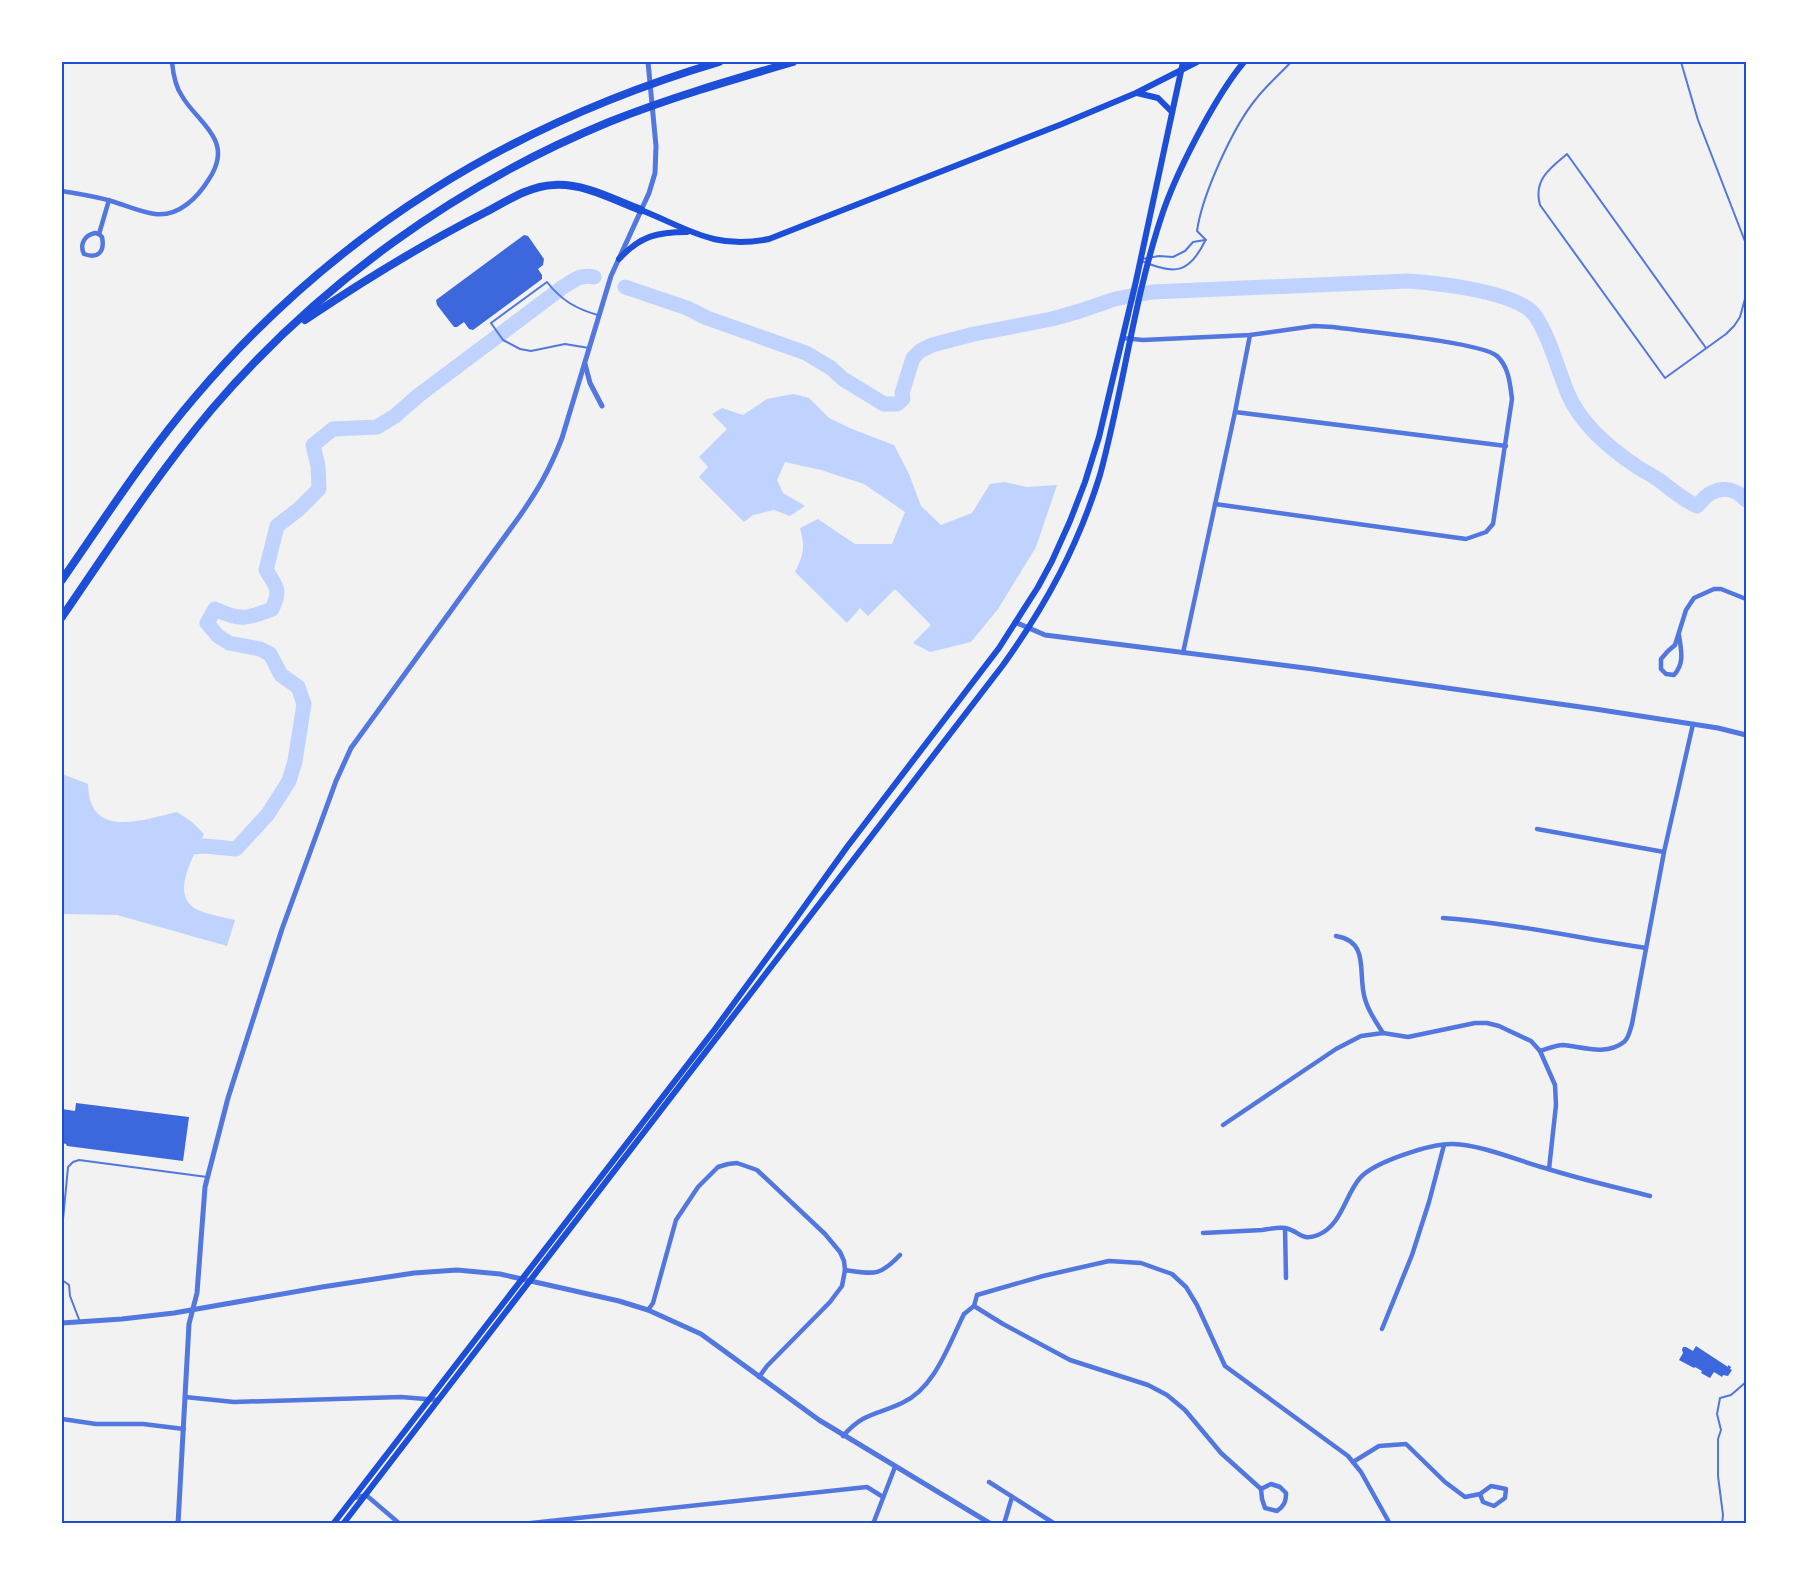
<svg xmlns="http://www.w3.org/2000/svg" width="1808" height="1585" font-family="Helvetica,sans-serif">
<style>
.water{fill:#bfd3fe}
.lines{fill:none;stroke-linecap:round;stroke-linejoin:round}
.river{stroke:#bfd3fe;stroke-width:15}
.building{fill:#3d67dc}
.service{stroke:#5277de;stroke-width:2}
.minor{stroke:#5277de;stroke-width:4.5}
.tertiary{stroke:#5277de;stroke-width:5}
.secondary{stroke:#1d4ed8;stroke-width:6}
.motorway{stroke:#1d4ed8;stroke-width:8}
.neatline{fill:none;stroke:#1d4ed8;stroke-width:2}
</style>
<rect width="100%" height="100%" fill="#f2f2f2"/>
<g class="water">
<path d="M793 394 809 398 829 418 852 429 894 445 909 474 921 506 941 525 972 513 990 484 1004 482 1027 487 1057 485 1036 547 998 609 971 642 930 652 913 643 931 625 895 589 868 616 860 608 847 623 795 572C804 554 805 547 800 528L818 519 855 544H892L905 512 864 484 821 470 785 462 777 480 783 493 805 506 790 516 774 510 753 515 744 522 699 477 708 467 699 457 727 429 712 414 722 408 743 415 767 399Z"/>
<path d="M62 774 88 784C89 840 142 820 177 812L192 822 204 834C195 854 168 896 198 910 209 915 223 917 235 920L227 946 117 915 62 914Z"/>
</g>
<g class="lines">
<g class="river">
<path d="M625 287 687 308 707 318 806 353 831 368 843 379 884 404H897L903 399 902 393 913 358 920 351 932 345 974 334 1052 319 1080 311 1115 299 1152 292 1408 281C1438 283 1508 291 1531 311 1546 325 1559 373 1568 394 1581 424 1609 448 1636 466 1643 471 1652 475 1659 480 1672 490 1682 499 1697 506 1701 502 1706 495 1711 493 1724 486 1737 490 1746 500"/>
<path d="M179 848 205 846 236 849 268 814 289 781 295 761 304 704 298 687 281 675 270 654 260 649 229 643 218 636 207 623 215 609C240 621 247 619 272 609 281 590 277 587 266 570L277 526 299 509 319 489 318 466 313 445 333 429 377 427 395 416 419 395 563 287C574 280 581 274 594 277"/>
</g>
</g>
<g class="building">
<path d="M524 235 528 236 544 259 543 265 538 269 542 275V279L473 330 469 329 464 322 457 327H454L437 305 436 300Z"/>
<path d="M76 1103 189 1117 183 1161 67 1146 66 1144 62 1143V1109L75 1111Z"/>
<path d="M1696 1346 1728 1367V1365L1731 1367 1730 1369 1732 1370 1728 1376 1723 1375 1722 1377 1714 1372 1710 1378 1701 1373 1702 1371 1695 1367 1694 1368 1679 1360 1683 1353 1682 1350 1683 1347H1686L1693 1351Z"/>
</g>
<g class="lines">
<g class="service">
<path d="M1681 62 1698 120 1746 244"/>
<path d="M1206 240 1197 231C1202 195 1233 127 1256 99 1266 86 1280 74 1291 62"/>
<path d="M1142 259 1159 256 1173 257 1185 251 1193 242 1205 240"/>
<path d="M1142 261C1174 275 1189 274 1205 241"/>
<path d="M589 348 565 344 531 351 520 349 503 340 491 323 547 282C561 300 576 309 598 315"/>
<path d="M1706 348 1567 154C1550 168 1533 180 1540 205L1665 378 1726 334 1734 326 1740 317 1746 295"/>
<path d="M62 1230 68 1167 73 1162 79 1160 207 1177"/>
<path d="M62 1280 69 1285 70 1296 80 1322"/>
<path d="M1722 1524 1723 1515 1718 1476V1439L1721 1430 1717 1414 1720 1398 1731 1395 1746 1382"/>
</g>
<g class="minor">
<path d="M62 191C78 194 95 196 111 201 125 205 140 212 155 214 179 217 198 197 209 179 217 167 221 153 215 140 207 123 191 112 182 96 175 86 173 73 172 62"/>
<path d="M95 233 99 234 102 237C105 252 98 259 84 254 79 244 85 235 95 233Z"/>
<path d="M99 234 109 200"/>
<path d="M1122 338 1143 340 1250 335 1314 326 1333 327C1361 331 1481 342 1497 356 1509 367 1510 384 1512 399L1493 524 1486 532 1466 539 1215 504"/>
<path d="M1235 412 1506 446"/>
<path d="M1679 635C1681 650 1685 663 1674 675L1666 674 1661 669V659L1668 651 1675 645 1686 610 1694 598 1714 589H1721L1746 599"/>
<path d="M1183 653 1235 412 1250 335"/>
<path d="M1537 829 1664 852"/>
<path d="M1443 918C1511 923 1578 938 1646 948"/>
<path d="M1336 936C1371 942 1357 974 1365 999 1368 1011 1376 1022 1383 1033"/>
<path d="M1540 1051C1547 1049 1556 1045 1563 1045 1583 1047 1606 1056 1624 1042 1629 1038 1630 1030 1632 1024L1664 852 1693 724"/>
<path d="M1223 1125 1336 1049 1361 1036 1383 1033 1408 1037 1475 1023H1487L1499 1026 1531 1041 1540 1051 1555 1085 1556 1105 1549 1169"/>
<path d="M1285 1228 1286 1278"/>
<path d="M1203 1233C1223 1232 1243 1231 1262 1230 1269 1229 1278 1227 1285 1228 1300 1231 1301 1242 1318 1235 1342 1225 1345 1195 1360 1178 1374 1162 1432 1143 1453 1144 1482 1145 1516 1160 1545 1168 1579 1179 1615 1187 1650 1196"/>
<path d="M845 1270C874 1274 879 1277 900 1255"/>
<path d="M974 1306 1003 1324 1070 1360 1148 1385 1167 1395 1185 1410 1221 1453 1261 1489 1262 1499 1265 1508 1277 1511C1284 1506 1286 1502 1286 1493L1280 1487 1271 1484 1261 1489"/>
<path d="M648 1310 653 1303 676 1220 698 1187 718 1167 728 1164 737 1163 757 1170 825 1234 840 1252 844 1261 845 1270 842 1286 830 1302 767 1366 759 1377"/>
<path d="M1382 1329 1412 1255 1429 1202 1444 1145"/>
<path d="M185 1397 234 1402 401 1397 438 1400"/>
<path d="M62 1419 96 1424H143L184 1429"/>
<path d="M843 1436C864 1412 877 1415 902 1403 935 1388 949 1344 964 1314L974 1306 977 1295 1043 1276 1109 1261 1141 1263 1172 1274 1186 1287 1197 1305 1225 1366 1348 1456 1361 1472 1390 1524"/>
<path d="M1353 1462 1379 1446 1406 1444 1445 1482 1465 1497 1480 1494 1491 1486 1506 1489 1505 1498 1494 1506 1483 1502 1480 1494"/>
<path d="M989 1482 1055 1524"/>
<path d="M354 1498 366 1495 400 1524"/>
<path d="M522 1524 867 1487 883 1497"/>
<path d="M873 1524 895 1467"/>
<path d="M1004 1524 1012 1497"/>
</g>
<g class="tertiary">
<path d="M585 364 590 383 602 406"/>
<path d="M1015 622 1045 635 1313 669 1595 709 1718 728 1746 735"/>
<path d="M62 1323 122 1319 174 1313 322 1287 414 1273 457 1270 500 1274 619 1301 648 1310 701 1334 819 1420 991 1524"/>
<path d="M178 1524 189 1324 197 1293 205 1187 228 1098 282 929 336 781 351 748 519 517C538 490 550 469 562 438L611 276 649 193 655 173 656 146 648 62"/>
</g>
<g class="secondary">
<path d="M1137 93 1158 98 1172 112"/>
<path d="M641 210C689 229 714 250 769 239L1062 124 1136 93 1197 62"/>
<path d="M619 259C640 236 657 232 687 232"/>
<path d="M333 1524 715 1029 794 921 847 847 999 648 1038 587 1052 561 1070 521 1085 482 1099 437 1136 281 1183 62"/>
<path d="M343 1524 1003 665C1046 605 1078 546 1100 475 1124 387 1134 296 1164 209 1174 181 1188 153 1202 127 1214 105 1228 81 1244 62"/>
</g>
<g class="motorway">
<path d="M305 320C363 281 423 244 486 212 507 201 529 186 554 185 584 183 614 200 641 210"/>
<path d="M62 580C105 518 146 454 195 397 337 230 511 124 719 62"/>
<path d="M62 617C110 547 157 474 212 409 319 284 456 185 609 122 669 98 731 80 793 62"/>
</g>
</g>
<rect width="1808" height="1585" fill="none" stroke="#ffffff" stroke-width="126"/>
<rect x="63" y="63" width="1682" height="1459" class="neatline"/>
</svg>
